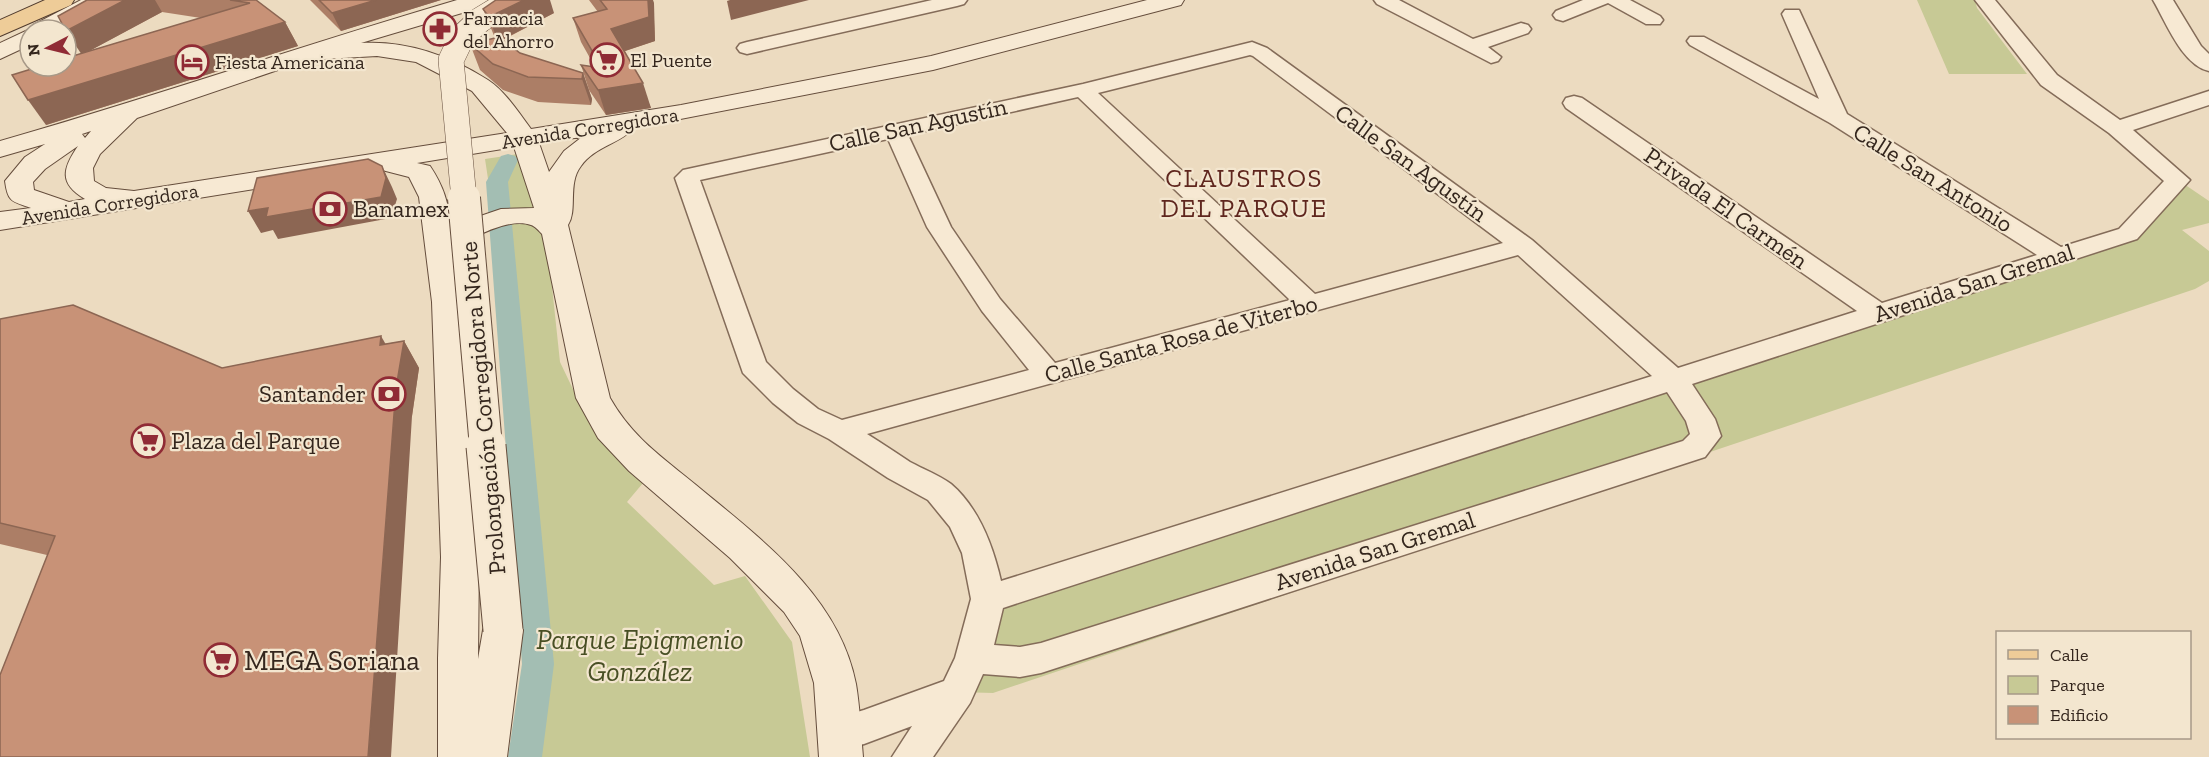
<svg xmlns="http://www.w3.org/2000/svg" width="2209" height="757" font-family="'Zilla Slab',serif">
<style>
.green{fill:#c7c995}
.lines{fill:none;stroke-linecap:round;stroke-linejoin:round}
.canal{fill:#a3beb3;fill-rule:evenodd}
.street-casing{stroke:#846c59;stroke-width:3}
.secondary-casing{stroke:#654d3c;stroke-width:2}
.primary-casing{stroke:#513b2d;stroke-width:2}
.street{fill:#f7e9d3;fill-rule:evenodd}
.secondary{fill:#f7e9d3;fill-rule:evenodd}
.primary{fill:#eecc98;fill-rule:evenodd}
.secondary-bridge-far2-casing{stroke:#654d3c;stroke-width:26;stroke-linecap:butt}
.secondary-bridge-far1-casing{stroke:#654d3c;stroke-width:34;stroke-linecap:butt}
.secondary-bridge-casing{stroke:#654d3c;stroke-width:41;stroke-linecap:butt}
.secondary-bridge-far2{stroke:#f7e9d3;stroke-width:25}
.secondary-bridge-far1{stroke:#f7e9d3;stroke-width:32}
.secondary-bridge{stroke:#f7e9d3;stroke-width:39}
.wall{fill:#ac7e66;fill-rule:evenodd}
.shaded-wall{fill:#8c6653}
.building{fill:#c89277;stroke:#8c6653;stroke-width:1.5}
.labels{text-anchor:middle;stroke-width:4.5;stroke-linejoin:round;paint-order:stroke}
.far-poi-label{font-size:20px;fill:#34261d;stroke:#f3e6cf;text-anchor:start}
.far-street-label{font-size:20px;fill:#34261d;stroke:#f3e6cf}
.street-label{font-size:24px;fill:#34261d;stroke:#f3e6cf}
.poi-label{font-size:24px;fill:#34261d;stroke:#f3e6cf;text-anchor:start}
.neighbourhood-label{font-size:26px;letter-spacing:1.5px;fill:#5f261e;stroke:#f3e6cf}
.near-park-label{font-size:28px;font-style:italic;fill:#484f24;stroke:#f3e6cf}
.near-poi-label{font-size:28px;fill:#34261d;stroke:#f3e6cf;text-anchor:start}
</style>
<rect width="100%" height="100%" fill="#ecdbc0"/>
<g class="green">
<path d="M1917 0H1975L1977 8 2027 74H1949Z"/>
<path d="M524 153 548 249 560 362 591 427 643 483 627 502 714 585 745 576 792 642 810 757H511L513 726 539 667 516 363 485 159Z"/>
<path d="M2178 180 2209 201V223L2182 230 2209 251V281L2195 289 993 693 957 692 988 599 2128 234Z"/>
</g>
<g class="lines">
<path class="canal" d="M508 154 515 156 518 160 508 182 554 664 542 757H508L522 664 486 182 501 156Z"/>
<defs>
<g id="street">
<path d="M932 0H967L964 4 957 6 747 54 740 52 737 48 740 44 747 42Z"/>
<path d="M1374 0H1399L1473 39 1521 23 1528 25 1531 29 1528 33 1488 47 1501 57 1498 61 1491 63 1377 4Z"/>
<path d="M1583 0H1630L1660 16 1663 20 1660 24H1646L1608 3 1563 21 1556 19 1553 15 1556 11Z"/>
<path d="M1975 0H1995L2057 75 2120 120 2209 91V105L2133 130 2190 180 2137 239 1692 384 1715 419 1721 436 1705 457 1041 673 1020 677 983 674 970 703 933 757H892L912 726 864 744 840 750 827 745 821 733 827 721 864 710 944 681 955 658 971 599 962 553 950 527 928 500 888 478 829 439 798 423 773 403 743 373 675 178 683 170 1083 84 1252 42 1267 48 1532 240 1678 368 1857 311 1566 108 1563 103 1566 98 1574 96 1582 98 1882 303 2037 255 1830 123 1690 45 1687 41 1690 37H1704L1819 99 1782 14 1785 10H1799L1847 114 2061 247 2119 229 2164 181 2109 133 2041 85ZM1250 55 1253 56 1503 243 1315 294 1098 93ZM1078 97 1290 300 1055 363 1000 299 951 227 908 135ZM888 139 927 227 982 311 1029 370 842 420 818 409 793 389 766 362 700 180ZM1518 255 1652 376 1001 581C993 546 979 508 951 484 939 475 923 469 910 462 896 453 882 443 867 434ZM1667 392 1686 421 1690 434 1683 441 1041 643 1020 647 994 645 1003 608Z"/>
<path d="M2153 0H2173L2201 46 2209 54V71C2182 65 2166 22 2153 0Z"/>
</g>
<g id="secondary">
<path d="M81 0H109L106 5 58 30H30V45L0 59V43L30 29 33 25Z"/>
<path d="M457 0H492L489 5 361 43C406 40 451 56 488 80 505 91 519 113 531 129L681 105 931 56 1147 0H1184L1181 5 933 70 629 129 630 131C622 142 594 147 581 166 567 184 578 210 568 225L610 398C632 437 662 457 696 485 761 539 839 596 856 684 860 708 861 733 863 757H819L814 683 800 636 784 612 730 558 629 471 598 438 576 398 542 234C539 231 535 226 531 225 510 217 472 237 455 249L462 302 479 557 478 659 483 630 489 618 503 613 517 618 523 630 507 757H438V658L441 557 432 302 419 197 409 177 378 169 0 230V212L31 208C12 201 8 203 5 181L25 157 45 144 0 157V141C153 97 304 45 457 0ZM377 56 416 62 472 91 507 133 134 191 106 188 94 181 93 168 100 154 137 118 307 60ZM91 131 85 138 82 134ZM582 137 564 151 549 172 539 143ZM78 146C62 169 59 184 85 199L69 202 34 190 33 182 45 169ZM514 147 534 208 501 209 451 226C448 202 444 187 430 166L417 163Z"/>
</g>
<path id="primary" d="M45 0H74L71 5 0 36V20Z"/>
</defs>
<use href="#street" class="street-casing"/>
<use href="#secondary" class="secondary-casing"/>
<use href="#primary" class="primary-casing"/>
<use href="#street" class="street"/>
<use href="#secondary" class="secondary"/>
<use href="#primary" class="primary"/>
<defs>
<path id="secondary-bridge-far2" d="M464 199 451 60 462 37 480 20 513 0"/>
<path id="secondary-bridge-far1" d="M464 198 486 447"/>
<path id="secondary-bridge" d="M486 446 503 630"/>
</defs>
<use href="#secondary-bridge-far2" class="secondary-bridge-far2-casing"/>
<use href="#secondary-bridge-far1" class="secondary-bridge-far1-casing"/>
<use href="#secondary-bridge" class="secondary-bridge-casing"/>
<use href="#secondary-bridge-far2" class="secondary-bridge-far2"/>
<use href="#secondary-bridge-far1" class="secondary-bridge-far1"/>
<use href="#secondary-bridge" class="secondary-bridge"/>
</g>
<g class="wall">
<path d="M87 0H256L285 22 298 46 46 125 81 54ZM162 12 201 18 89 51Z"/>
<path d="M310 0H441L341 31Z"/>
<path d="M589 0H653L655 41 625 51 651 108 606 115 589 90 581 65 595 67 581 42 573 18 598 12Z"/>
<path d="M483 9 554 13 503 40 520 53 583 73 592 99 591 105 538 102 503 90 480 70 470 44 495 38Z"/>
<path d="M0 319 222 368 404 341 419 368 412 416 47 555 0 544Z"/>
</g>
<g class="shaded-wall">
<path d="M125 0H155L162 12 82 55 66 31Z"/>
<path d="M376 0H441L341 31 332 13Z"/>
<path d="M524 0H550L554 13 498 42 489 17Z"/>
<path d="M648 0H653L654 3 655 41 619 53 611 29Z"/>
<path d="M730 0H809L731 20 727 1Z"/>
<path d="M285 22 298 46 46 125 28 100Z"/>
<path d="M583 73 592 99 591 105 582 79Z"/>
<path d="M643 83 651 108 606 115 598 90Z"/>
<path d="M382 166 392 187 397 199 391 218 278 239 273 230 261 233 248 211Z"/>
<path d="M381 336 397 364 380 345Z"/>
<path d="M404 341 419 368 412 416 391 757H368L396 388Z"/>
</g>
<g class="building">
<path d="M87 0H125L66 31 58 16Z"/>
<path d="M230 0H256L285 22 28 100 12 75 41 66H66V58L250 3Z"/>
<path d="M319 0H376L332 13Z"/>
<path d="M496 0H524L489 17 483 9Z"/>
<path d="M600 0H648L649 17 611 29 643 83 598 90 581 65 602 68 573 18 607 9Z"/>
<path d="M499 37 520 53 583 73 582 79 528 77 493 64 470 44Z"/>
<path d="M368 159 382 166 386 178 381 197 266 217 268 208 248 211 257 178Z"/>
<path d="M73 305 222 368 381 336 380 345 404 341 396 388 368 757H0V675L55 536 0 523V319Z"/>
</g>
<defs>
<symbol id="pharmacy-ring" viewBox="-11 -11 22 22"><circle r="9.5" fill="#f3e6cf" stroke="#902b35" stroke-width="1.5"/><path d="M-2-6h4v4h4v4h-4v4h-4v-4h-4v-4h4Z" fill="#902b35"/></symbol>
<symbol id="supermarket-ring" viewBox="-11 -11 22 22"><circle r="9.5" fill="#f3e6cf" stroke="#902b35" stroke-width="1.5"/><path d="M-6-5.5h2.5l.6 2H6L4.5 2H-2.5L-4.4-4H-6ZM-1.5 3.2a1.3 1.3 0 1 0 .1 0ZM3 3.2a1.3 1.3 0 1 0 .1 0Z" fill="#902b35"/></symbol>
<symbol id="hotel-ring" viewBox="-11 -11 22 22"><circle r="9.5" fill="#f3e6cf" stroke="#902b35" stroke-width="1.5"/><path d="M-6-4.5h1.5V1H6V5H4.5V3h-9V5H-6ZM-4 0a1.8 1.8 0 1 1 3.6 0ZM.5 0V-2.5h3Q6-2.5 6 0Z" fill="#902b35"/></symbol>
<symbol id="bank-ring" viewBox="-11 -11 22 22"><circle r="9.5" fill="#f3e6cf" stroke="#902b35" stroke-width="1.5"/><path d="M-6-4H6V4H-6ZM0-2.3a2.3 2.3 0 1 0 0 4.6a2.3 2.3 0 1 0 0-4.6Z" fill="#902b35"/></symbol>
</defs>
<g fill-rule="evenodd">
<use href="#pharmacy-ring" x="421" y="10" width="38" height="38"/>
<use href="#supermarket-ring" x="588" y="41" width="38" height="38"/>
<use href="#hotel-ring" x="173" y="43" width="38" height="38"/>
<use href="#bank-ring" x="311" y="190" width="38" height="38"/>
<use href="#bank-ring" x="370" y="375" width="38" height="38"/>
<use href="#supermarket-ring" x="129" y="422" width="38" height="38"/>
<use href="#supermarket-ring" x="202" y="641" width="38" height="38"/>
</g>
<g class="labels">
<g class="far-poi-label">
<text x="463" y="25">Farmacia<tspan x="463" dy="23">del Ahorro</tspan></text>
<text x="630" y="67">El Puente</text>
<text x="215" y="69">Fiesta Americana</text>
</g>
<g class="far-street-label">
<text transform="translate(590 128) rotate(-9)" y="7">Avenida Corregidora</text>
<text transform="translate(110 204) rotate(-9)" y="7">Avenida Corregidora</text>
</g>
<g class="street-label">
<text transform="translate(918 125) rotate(-12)" y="8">Calle San Agustín</text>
<text transform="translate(1411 163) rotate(36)" y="8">Calle San Agustín</text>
<text transform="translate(1933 178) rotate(32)" y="8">Calle San Antonio</text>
<text transform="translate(1726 208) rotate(35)" y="8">Privada El Carmén</text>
<text transform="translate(1974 283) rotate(-18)" y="8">Avenida San Gremal</text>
<text transform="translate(1181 339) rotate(-15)" y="8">Calle Santa Rosa de Viterbo</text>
<text transform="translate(483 408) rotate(-95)" y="8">Prolongación Corregidora Norte</text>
<text transform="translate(1375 551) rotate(-18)" y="8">Avenida San Gremal</text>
</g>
<g class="poi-label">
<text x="353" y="217">Banamex</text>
<text x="366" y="402" text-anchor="end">Santander</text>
<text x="171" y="449">Plaza del Parque</text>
</g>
<g class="neighbourhood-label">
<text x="1244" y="187">CLAUSTROS<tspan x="1244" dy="30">DEL PARQUE</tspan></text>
</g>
<g class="near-park-label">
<text x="640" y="649">Parque Epigmenio<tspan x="640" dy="32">González</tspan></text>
</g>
<g class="near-poi-label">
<text x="244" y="670">MEGA Soriana</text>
</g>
</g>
<rect x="1996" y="631" width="195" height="108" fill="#f3e6cf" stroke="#a79988" stroke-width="1.5"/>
<rect x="2008" y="650" width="30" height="9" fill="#eecc98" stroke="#a79988" stroke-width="1.5"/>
<text x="2050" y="661" font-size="18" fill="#34261d">Calle</text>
<rect x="2008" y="676" width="30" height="18" fill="#c7c995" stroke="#a79988" stroke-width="1.5"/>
<text x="2050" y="691" font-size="18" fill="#34261d">Parque</text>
<rect x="2008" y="706" width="30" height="18" fill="#c89277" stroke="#a79988" stroke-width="1.5"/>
<text x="2050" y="721" font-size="18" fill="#34261d">Edificio</text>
<g transform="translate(48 48) rotate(263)"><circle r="28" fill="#f3e6cf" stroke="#a79988" stroke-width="1.5"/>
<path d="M0-4.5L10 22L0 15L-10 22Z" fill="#902b35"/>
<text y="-9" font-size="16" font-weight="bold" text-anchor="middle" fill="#34261d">N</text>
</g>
</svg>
